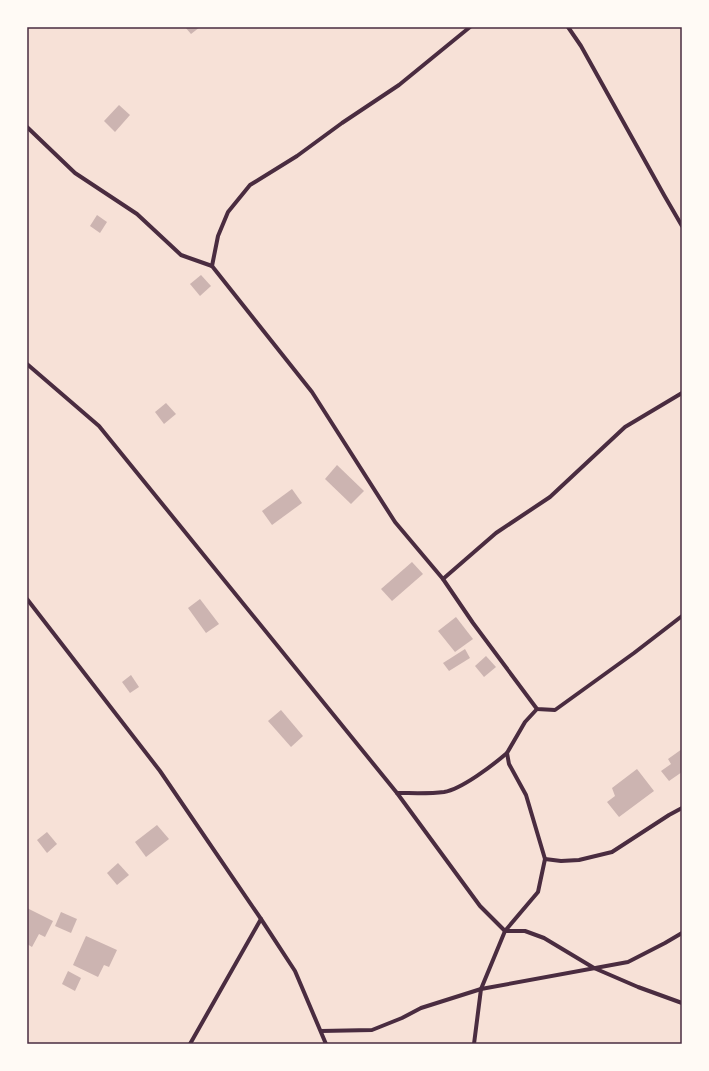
<svg xmlns="http://www.w3.org/2000/svg" width="709" height="1071" font-family="'Fira Sans',sans-serif">
<style>
.building{fill:#ccb4b1}
.lines{fill:none;stroke-linecap:round;stroke-linejoin:round}
.minor{stroke:#4a2c40;stroke-width:4}
.neatline{fill:none;stroke:#4a2c40;stroke-width:1.5}
</style>
<rect width="100%" height="100%" fill="#f7e1d7"/>
<g class="building">
<path d="M185 27H200L191 34Z"/>
<path d="M119 105 130 115 115 132 104 121Z"/>
<path d="M97 215 107 222 100 233 90 226Z"/>
<path d="M201 275 211 286 200 296 190 284Z"/>
<path d="M166 403 176 414 164 424 155 412Z"/>
<path d="M337 465 364 491 351 504 325 479Z"/>
<path d="M292 489 302 503 272 525 262 511Z"/>
<path d="M412 562 423 574 392 601 381 589Z"/>
<path d="M200 599 219 624 206 633 188 608Z"/>
<path d="M456 617 473 639 455 652 438 631Z"/>
<path d="M465 649 470 658 449 671 443 663Z"/>
<path d="M486 656 496 667 484 677 475 666Z"/>
<path d="M131 675 139 687 130 693 122 682Z"/>
<path d="M281 710 303 736 291 747 268 721Z"/>
<path d="M682 749V772L669 781 661 771 671 764 668 759Z"/>
<path d="M637 769 654 791 619 817 607 802 615 796 612 788Z"/>
<path d="M157 825 169 839 146 857 135 842Z"/>
<path d="M47 832 57 844 47 853 37 840Z"/>
<path d="M118 863 129 875 117 885 107 873Z"/>
<path d="M27 908 53 921 45 937 39 934 32 947 27 944Z"/>
<path d="M61 912 77 919 71 933 55 926Z"/>
<path d="M86 936 117 950 109 967 104 965 98 977 73 965Z"/>
<path d="M68 971 81 978 75 991 62 984Z"/>
</g>
<g class="lines">
<g class="minor">
<path d="M568 27 581 46 664 195 682 226"/>
<path d="M27 127 75 173 137 214 181 255 212 266 312 392 395 522 443 579 473 623 537 709 555 710 634 653 682 616"/>
<path d="M212 266 218 236 228 212 250 185 297 156 342 123 399 85 470 27"/>
<path d="M27 364 99 426 397 793 480 906 505 931H525L544 938 594 968 638 987 682 1003"/>
<path d="M443 579 496 533 550 497 625 427 682 393"/>
<path d="M27 599 160 771 261 919 295 971 326 1044"/>
<path d="M397 793C412 793 429 794 444 792 462 789 493 765 507 753"/>
<path d="M545 859 561 861 579 860 612 852 669 815 682 808"/>
<path d="M321 1031 372 1030 402 1018 421 1008 481 989 628 962 665 943 682 933"/>
<path d="M190 1044 261 919"/>
<path d="M474 1044 481 989 505 931 538 892 545 859 526 795 509 764 507 753 525 722 537 709"/>
</g>
</g>
<rect width="709" height="1071" fill="none" stroke="#fffaf5" stroke-width="56"/>
<rect x="28" y="28" width="653" height="1015" class="neatline"/>
</svg>
